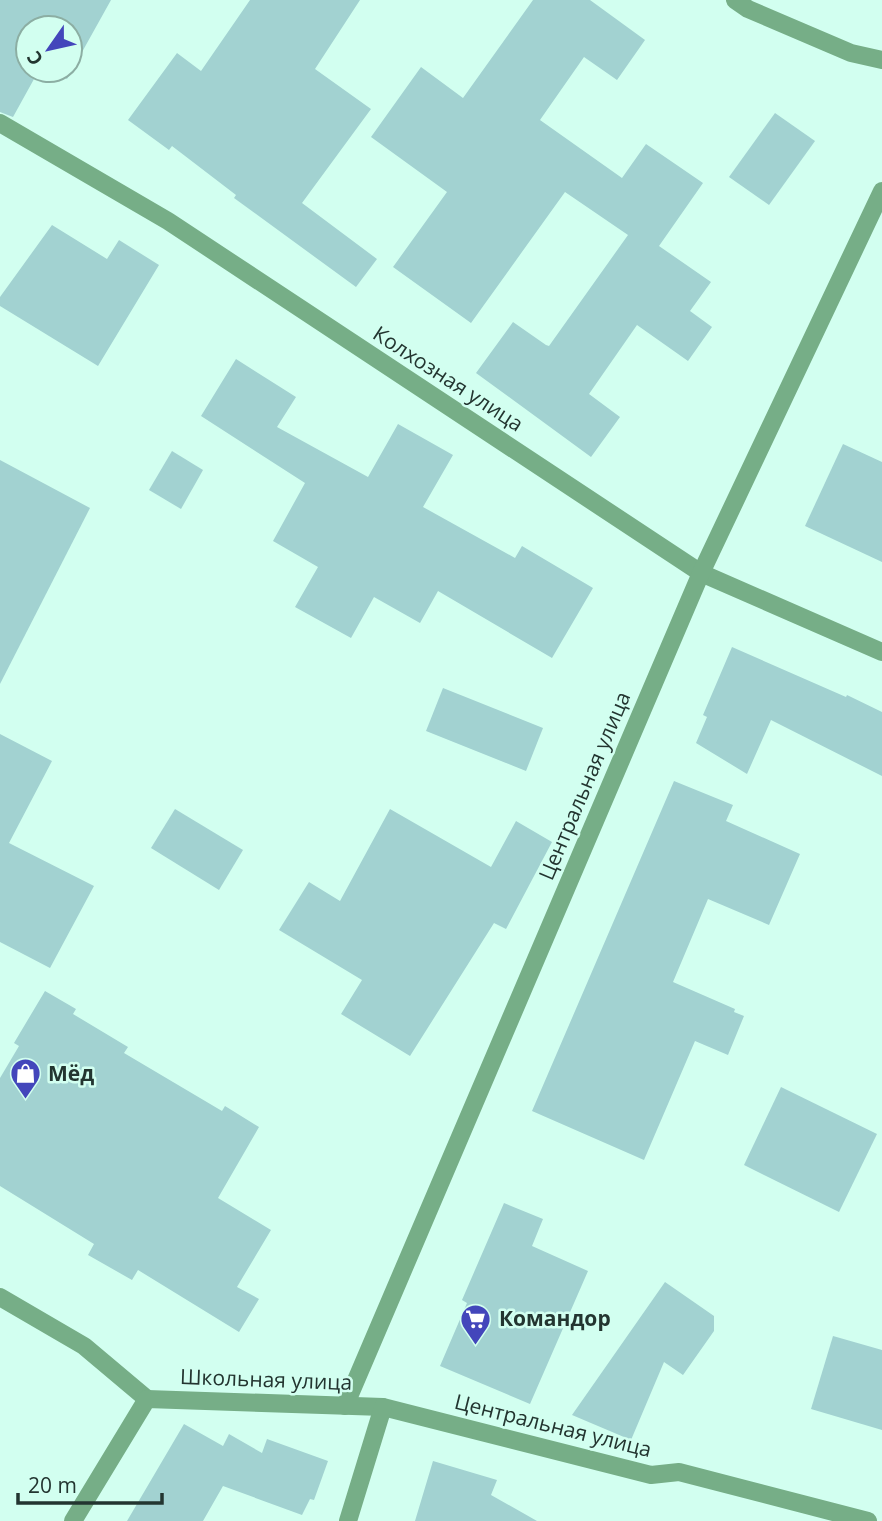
<svg xmlns="http://www.w3.org/2000/svg" width="882" height="1521" font-family="'Open Sans',sans-serif">
<style>
.building{fill:#a2d2d1}
.lines{fill:none;stroke-linecap:round;stroke-linejoin:round}
.service{stroke:#76ae87;stroke-width:18}
.minor{stroke:#76ae87;stroke-width:18}
.labels{text-anchor:middle;stroke-width:5;stroke-linejoin:round;paint-order:stroke}
.street-label{font-size:21px;fill:#233530;stroke:#d2fff0}
.poi-label{font-size:21px;font-weight:bold;fill:#233530;stroke:#d2fff0;text-anchor:start}
</style>
<rect width="100%" height="100%" fill="#d2fff0"/>
<g class="building">
<path d="M0 0H111L67 79 50 70H70V28H28V70H39L13 117 0 112Z"/>
<path d="M250 0H360L315 69 371 109 302 203 377 259 356 287 234 198 236 195 172 146 169 150 128 120 177 53 201 71Z"/>
<path d="M533 0H590L645 40 617 80 584 57 540 120 622 178 646 144 703 183 659 246 711 282 690 311 712 327 688 361 637 325 589 394 620 417 591 457 476 373 513 322 546 345 549 346 628 235 565 192 471 323 393 267 447 192 371 137 421 67 463 98Z"/>
<path d="M775 113 815 141 769 205 729 177Z"/>
<path d="M52 225 107 259 119 240 159 265 98 366 0 306V297Z"/>
<path d="M236 359 296 397 277 427 368 477 398 424 453 455 423 507 515 558 522 546 593 588 552 658 438 591 420 623 374 597 351 638 295 607 318 567 273 541 305 483 201 416Z"/>
<path d="M843 444 882 462V562L805 526Z"/>
<path d="M172 451 203 470 181 509 149 490Z"/>
<path d="M0 460 90 508 0 684Z"/>
<path d="M732 647 846 697 847 695 882 712V776L771 720 747 774 696 743 707 717 703 715Z"/>
<path d="M443 688 543 728 526 771 426 731Z"/>
<path d="M0 734 52 761 9 843 94 886 50 968 0 942Z"/>
<path d="M674 781 733 805 726 821 800 854 769 925 708 899 673 982 735 1009 734 1012 744 1016 728 1055 695 1041 644 1160 532 1111Z"/>
<path d="M175 809 243 850 219 890 151 848Z"/>
<path d="M390 809 491 867 516 821 552 842 506 929 494 923 410 1056 341 1014 362 980 279 930 309 882 340 901Z"/>
<path d="M45 991 76 1009 73 1014 128 1047 124 1053 222 1111 225 1106 259 1127 218 1198 271 1230 237 1287 259 1299 239 1332 138 1270 132 1280 88 1255 94 1244 0 1186V1078L19 1046 14 1043Z"/>
<path d="M781 1087 877 1134 839 1212 744 1165Z"/>
<path d="M504 1203 543 1219 532 1246 588 1271 530 1404 440 1366 467 1303 462 1300Z"/>
<path d="M665 1282 714 1316V1331L683 1375 664 1362 631 1440 572 1415Z"/>
<path d="M833 1336 882 1350V1430L811 1409Z"/>
<path d="M184 1424 223 1446 229 1434 262 1453 267 1439 328 1461 314 1500 310 1499 302 1515 223 1486 203 1521H127Z"/>
<path d="M433 1461 497 1480 491 1495 537 1521H415Z"/>
</g>
<g class="lines">
<path class="service" d="M0 1297 84 1346 147 1399"/>
<g class="minor">
<path d="M735 0 748 9 851 53 882 60"/>
<path d="M0 123 168 221 701 573 882 652"/>
<path d="M345 1406 701 573 882 191"/>
<path d="M73 1521 147 1399 383 1407 651 1475 679 1472 868 1521"/>
<path d="M348 1521 383 1407"/>
</g>
</g>
<defs>
<symbol id="shop-pin" viewBox="-11 -11 22 30"><path d="M0 17L-7.5 6A9.5 9.5 0 1 1 7.5 6Z" fill="#4346bb" stroke="#d2fff0"/><path d="M-5-2.5h2.3a2.7 3.5 0 0 1 5.4 0H5L5.5 6h-11ZM-1.5-2.5h3a1.5 2.3 0 0 0-3 0Z" fill="#fff"/></symbol>
<symbol id="supermarket-pin" viewBox="-11 -11 22 30"><path d="M0 17L-7.5 6A9.5 9.5 0 1 1 7.5 6Z" fill="#4346bb" stroke="#d2fff0"/><path d="M-6-5.5h2.5l.6 2H6L4.5 2H-2.5L-4.4-4H-6ZM-1.5 3.2a1.3 1.3 0 1 0 .1 0ZM3 3.2a1.3 1.3 0 1 0 .1 0Z" fill="#fff"/></symbol>
</defs>
<g fill-rule="evenodd">
<use href="#shop-pin" x="8" y="1056" width="35" height="47"/>
<use href="#supermarket-pin" x="458" y="1302" width="35" height="47"/>
</g>
<g class="labels">
<g class="street-label">
<text transform="translate(448 379) rotate(33)" y="7">Колхозная улица</text>
<text transform="translate(585 786) rotate(-67)" y="7">Центральная улица</text>
<text transform="translate(266 1380) rotate(2)" y="7">Школьная улица</text>
<text transform="translate(553 1426) rotate(14)" y="7">Центральная улица</text>
</g>
<g class="poi-label">
<text x="48" y="1081">Мёд</text>
<text x="499" y="1326">Командор</text>
</g>
</g>
<g transform="translate(49 49) rotate(236)"><circle r="33" fill="#d2fff0" stroke="#8caea3" stroke-width="2"/>
<path d="M0-5L12 26L0 18L-12 26Z" fill="#4346bb"/>
<text y="-10" font-size="19" font-weight="bold" text-anchor="middle" fill="#233530">С</text>
</g>
<path d="M18 1493v10h144v-10" fill="none" stroke="#233530" stroke-width="3.5"/>
<text x="28" y="1493" font-size="21" fill="#233530" stroke="#d2fff0" stroke-width="5" paint-order="stroke">20 m</text>
</svg>
